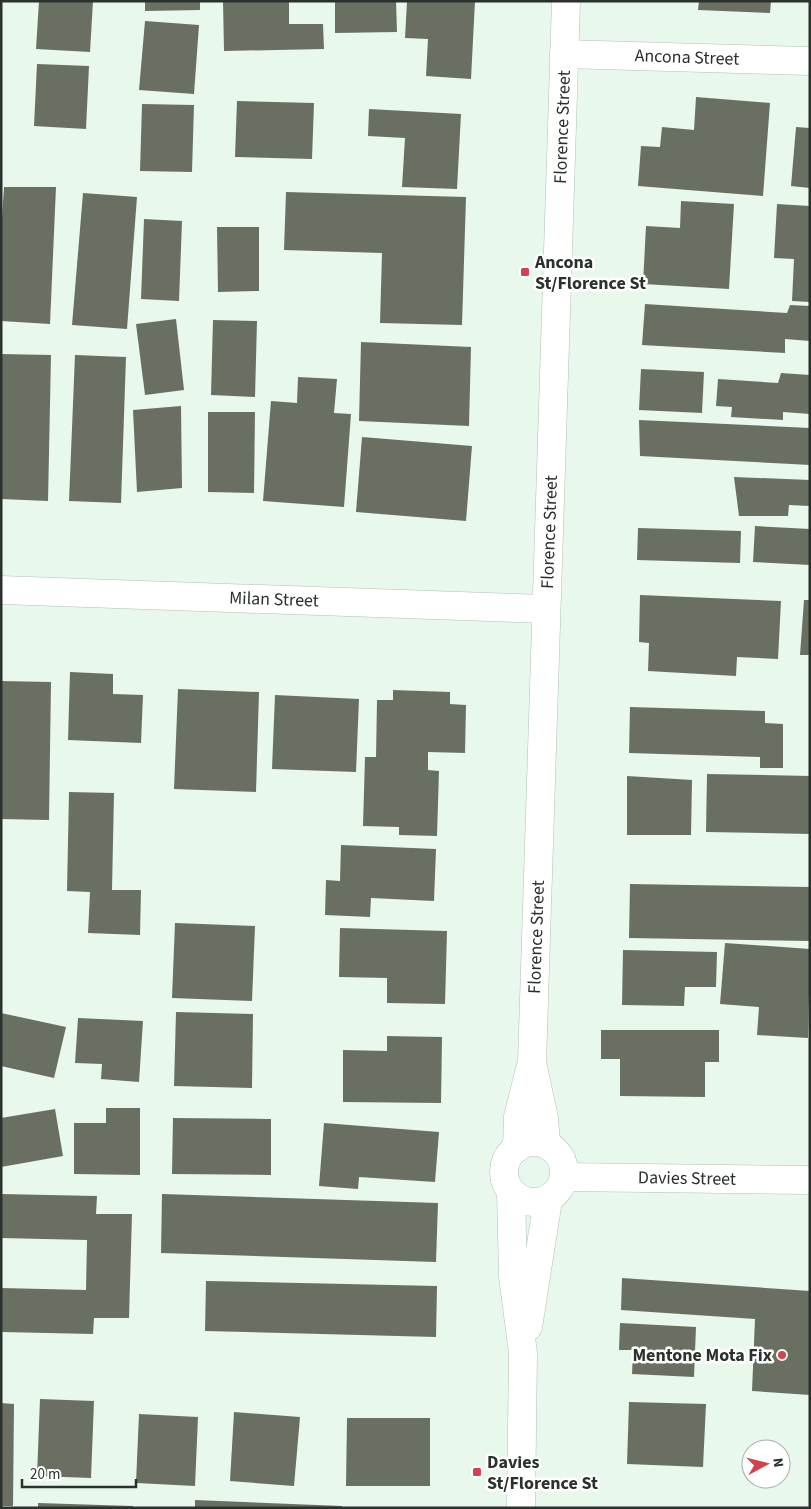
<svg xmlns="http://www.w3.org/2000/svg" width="811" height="1509" font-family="'Source Sans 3',sans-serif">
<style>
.building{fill:#6a7061}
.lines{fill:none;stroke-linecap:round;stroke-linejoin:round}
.minor-casing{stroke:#b1c1b5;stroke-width:29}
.minor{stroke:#fff;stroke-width:28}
.poi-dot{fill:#d3434b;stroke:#fff;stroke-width:2}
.labels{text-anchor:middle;stroke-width:5;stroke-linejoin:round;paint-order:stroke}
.street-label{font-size:18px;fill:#2b312c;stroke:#fff}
.poi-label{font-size:18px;font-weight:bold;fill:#2b312c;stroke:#fff;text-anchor:start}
</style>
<rect width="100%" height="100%" fill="#e8f8ec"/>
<g class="building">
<path d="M39 1H93L90 52 36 49Z"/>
<path d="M145 1H200V10L145 11Z"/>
<path d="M223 1H289V24H323L324 49 224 51Z"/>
<path d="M335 1H396L397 32 335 33Z"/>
<path d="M407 1H475L471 79 426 76 428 39 405 38Z"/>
<path d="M699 1H771L770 13 698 10Z"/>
<path d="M145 21 199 25 194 94 139 90Z"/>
<path d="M37 64 89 66 86 129 34 126Z"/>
<path d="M696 97 770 103 763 196 638 186 641 146 660 147 662 127 694 130Z"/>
<path d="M237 101 314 103 312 159 235 157Z"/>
<path d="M142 104 194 105 192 172 140 171Z"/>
<path d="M369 109 461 114 457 189 402 187 405 138 368 136Z"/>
<path d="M796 127 810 128V188L791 186Z"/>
<path d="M4 187H56L50 324 1 321V233Z"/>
<path d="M286 192 466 197 462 325 380 323 382 253 284 250Z"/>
<path d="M83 193 137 197 127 329 72 325Z"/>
<path d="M681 201 734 204 729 289 643 284 646 226 680 228Z"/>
<path d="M777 204 810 206V302L792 301 794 259 774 258Z"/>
<path d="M144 219 182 221 179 301 141 299Z"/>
<path d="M217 227H259V291L218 292Z"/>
<path d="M645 304 787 313 790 305 810 306V341L785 339V353L642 345Z"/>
<path d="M176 319 184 390 145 395 136 324Z"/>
<path d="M213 320 257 321 255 397 211 395Z"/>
<path d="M361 342 471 347 469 426 359 421Z"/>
<path d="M1 354 51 355 48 501 1 499Z"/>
<path d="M75 355 126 357 121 503 69 501Z"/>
<path d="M641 369 704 372 702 413 639 410Z"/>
<path d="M781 373 810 375V414L783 412V420L731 417 732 407 716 406 718 379 778 383Z"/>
<path d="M298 377 337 379 334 413 351 414 344 507 263 501 271 401 297 403Z"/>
<path d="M181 406 182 488 137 492 133 410Z"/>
<path d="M208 412H255L254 493 208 492Z"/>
<path d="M639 420 810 428V465L640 456Z"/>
<path d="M362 437 472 446 466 521 356 512Z"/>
<path d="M734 477 810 480V506L789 505 788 516H739Z"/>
<path d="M755 526 810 529V565L753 562Z"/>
<path d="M638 528 741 531 740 563 637 560Z"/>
<path d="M640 595 781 601 778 659 737 657 736 676 648 671 649 643 639 642Z"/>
<path d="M804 600H810V655H800Z"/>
<path d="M70 672 113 674V694L143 695 141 743 68 740Z"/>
<path d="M1 681 51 682 49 820 1 819Z"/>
<path d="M178 689 259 692 256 792 174 789Z"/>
<path d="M393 690 450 692V704L466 705 465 753 428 752V770L439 771 437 836 399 835V827L363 826 365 757H376L377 700H393Z"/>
<path d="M275 695 359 699 356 772 272 769Z"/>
<path d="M630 707 765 711V723L783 724V768H760V757L629 753Z"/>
<path d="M707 774 810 776V834L706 832Z"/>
<path d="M627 776 692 780 691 835H627Z"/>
<path d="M69 792 114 793 112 890H141L140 935 88 933 90 892 67 891Z"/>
<path d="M341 845 436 849 434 901 371 898 370 917 325 915 326 880 340 881Z"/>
<path d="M630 884 810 887V941L629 938Z"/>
<path d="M175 923 255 926 252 1001 172 998Z"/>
<path d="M340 928 447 931 445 1004 387 1003V978L339 977Z"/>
<path d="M725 943 810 949 808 1038 757 1035 759 1007 720 1004Z"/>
<path d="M623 950 717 952 716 987H685L684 1006 622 1005Z"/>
<path d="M176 1012 253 1014 252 1088 174 1086Z"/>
<path d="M1 1013 66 1027 54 1078 1 1066Z"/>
<path d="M78 1018 143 1021 139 1082 101 1079 102 1064 75 1063Z"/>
<path d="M601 1030H719V1062H705V1097L620 1096V1059H601Z"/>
<path d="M387 1036 442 1037 441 1103 343 1102V1050L387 1051Z"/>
<path d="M106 1108H140V1175L74 1174V1123H106Z"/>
<path d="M55 1109 63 1156 1 1167V1118Z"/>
<path d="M173 1118 271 1119V1175L172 1174Z"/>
<path d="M324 1123 439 1132 435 1182 359 1177 358 1189 319 1186Z"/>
<path d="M1 1194 97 1196 96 1214H132L129 1318H94L93 1334 1 1332V1288L86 1290 87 1240 1 1238Z"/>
<path d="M162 1194 438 1203 436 1262 161 1253Z"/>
<path d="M622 1278 810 1291V1395L752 1391 755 1319 621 1310Z"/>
<path d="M206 1281 437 1286 436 1337 205 1331Z"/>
<path d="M620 1323 696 1327 694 1377 632 1374 633 1350H619Z"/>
<path d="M40 1399 94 1401 91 1478 37 1476Z"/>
<path d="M629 1402 706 1404 703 1467 627 1464Z"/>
<path d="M1 1403 14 1404 13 1506H1Z"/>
<path d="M234 1412 300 1417 294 1486 230 1481Z"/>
<path d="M139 1414 198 1417 195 1486 136 1483Z"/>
<path d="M347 1418H430V1486H346Z"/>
<path d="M195 1500 342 1506V1508H195Z"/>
<path d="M38 1503 133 1506V1508H38Z"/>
</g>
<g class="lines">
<defs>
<g id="minor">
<path d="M564 54 810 61"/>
<path d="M1 590 546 609"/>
<circle cx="534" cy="1172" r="30"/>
<path d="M546 1144 544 1118 532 1063 533 1031 566 1"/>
<path d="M517 1148 518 1117 530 1069"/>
<path d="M564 1177 810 1180"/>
<path d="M511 1192 513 1276 523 1353 521 1508"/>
<path d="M528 1327 548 1200"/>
</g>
</defs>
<use href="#minor" class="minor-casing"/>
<use href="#minor" class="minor"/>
</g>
<g class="poi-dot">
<rect x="520" y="267" width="10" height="10" rx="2.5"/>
<circle cx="782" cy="1355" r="5"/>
<rect x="472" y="1467" width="10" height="10" rx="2.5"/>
</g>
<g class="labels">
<g class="street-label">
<text transform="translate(687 57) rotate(2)" y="6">Ancona Street</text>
<text transform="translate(562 127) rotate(-88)" y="6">Florence Street</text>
<text transform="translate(549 532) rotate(-88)" y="6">Florence Street</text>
<text transform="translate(274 599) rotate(2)" y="6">Milan Street</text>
<text transform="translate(536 937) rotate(-88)" y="6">Florence Street</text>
<text transform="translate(687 1178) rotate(1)" y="6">Davies Street</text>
</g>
<g class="poi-label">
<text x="535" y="268">Ancona<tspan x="535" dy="21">St/Florence St</tspan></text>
<text x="772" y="1361" text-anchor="end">Mentone Mota Fix</text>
<text x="487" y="1468">Davies<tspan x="487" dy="21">St/Florence St</tspan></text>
</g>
</g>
<rect width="811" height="1509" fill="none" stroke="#2b312c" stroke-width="5"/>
<g transform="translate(766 1464) rotate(83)"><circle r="24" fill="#ffffff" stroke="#aaadab"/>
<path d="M0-4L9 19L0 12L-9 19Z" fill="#d3434b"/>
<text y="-8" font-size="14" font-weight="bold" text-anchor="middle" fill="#2b312c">N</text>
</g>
<path d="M22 1479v8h114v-8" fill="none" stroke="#2b312c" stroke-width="2.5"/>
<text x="30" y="1479" font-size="15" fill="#2b312c" stroke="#ffffff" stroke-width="4" paint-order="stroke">20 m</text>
</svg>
